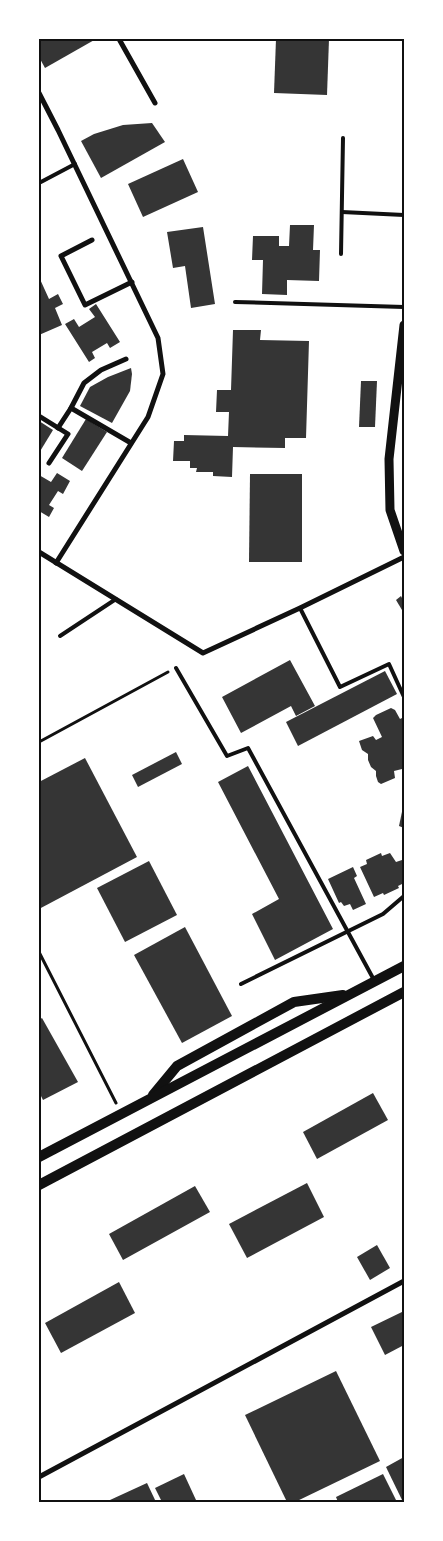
<svg xmlns="http://www.w3.org/2000/svg" width="443" height="1541" font-family="'DM Sans',sans-serif">
<style>
.building{fill:#353535}
.lines{fill:none;stroke-linecap:round;stroke-linejoin:round}
.path{stroke:#111;stroke-width:3}
.service{stroke:#111;stroke-width:4}
.minor{stroke:#111;stroke-width:5}
.tertiary{stroke:#111;stroke-width:9}
.secondary{stroke:#111;stroke-width:10}
.neatline{fill:none;stroke:#111;stroke-width:2}
</style>
<rect width="100%" height="100%" fill="#fff"/>
<g class="building">
<path d="M39 39H96L45 68 39 57Z"/>
<path d="M276 39H329L327 95 274 93Z"/>
<path d="M152 123 165 142 101 178 81 141 94 134 123 125Z"/>
<path d="M183 159 198 192 143 217 128 184Z"/>
<path d="M290 225H314L313 250H320L319 281 287 280V295L262 294 263 260H252L253 236H279V246H289Z"/>
<path d="M203 227 215 304 191 308 185 266 173 268 167 232Z"/>
<path d="M39 277 49 299 58 294 63 304 55 308 62 325 39 335Z"/>
<path d="M96 304 120 342 110 348 107 343 92 352 95 358 89 362 65 324 74 319 79 327 95 317 89 309Z"/>
<path d="M233 330H261L260 340 309 341 306 438H285V448L233 447 232 477 213 476V472H196L197 468H190V461H173L174 441H184V435L228 436 229 412H216L217 390H231Z"/>
<path d="M131 368 132 374 130 391 112 423 80 406 90 387 108 377Z"/>
<path d="M361 381H377L375 427H359Z"/>
<path d="M86 419 107 432 82 471 62 458Z"/>
<path d="M39 421 53 430 39 453Z"/>
<path d="M57 473 70 481 63 494 58 491 49 505 54 508 49 517 39 511V475L51 482Z"/>
<path d="M250 474H302V562H249Z"/>
<path d="M401 596 404 602V609L402 610 396 600Z"/>
<path d="M290 660 315 706 296 716 291 706 241 733 222 697Z"/>
<path d="M385 671 397 694 298 746 286 722Z"/>
<path d="M391 708 395 710 400 719 404 717V777L402 769 394 771 395 778 381 784 378 782 376 776V771L371 767 368 760V754L362 750 359 741 373 736 376 740 382 737 373 718 376 715Z"/>
<path d="M176 752 182 764 138 787 132 775Z"/>
<path d="M85 758 137 857 39 909V782Z"/>
<path d="M248 766 333 929 275 960 252 914 279 899 218 782Z"/>
<path d="M403 807H404V828L399 826Z"/>
<path d="M381 853 382 856 390 853 396 862 402 860 404 855V883L398 886 399 888 384 895 383 893 374 897 360 867 367 864 366 860Z"/>
<path d="M149 861 177 915 125 942 97 888Z"/>
<path d="M353 867 357 876 354 878 366 904 353 910 350 904 344 906 341 902 339 903 328 879Z"/>
<path d="M185 927 232 1016 182 1043 134 955Z"/>
<path d="M42 1018 78 1082 43 1100 39 1092V1020Z"/>
<path d="M373 1093 388 1120 317 1159 303 1132Z"/>
<path d="M307 1183 324 1217 247 1258 229 1224Z"/>
<path d="M195 1186 210 1212 123 1260 109 1234Z"/>
<path d="M377 1245 390 1268 370 1280 357 1257Z"/>
<path d="M119 1282 135 1313 61 1353 45 1323Z"/>
<path d="M404 1311V1345L385 1355 371 1327Z"/>
<path d="M336 1371 380 1461 295 1502H287L245 1415Z"/>
<path d="M404 1457V1502H403L386 1467Z"/>
<path d="M184 1474 196 1500 190 1502H162L155 1488Z"/>
<path d="M383 1474 397 1502H338L336 1497Z"/>
<path d="M147 1483 156 1502H111L110 1500Z"/>
</g>
<g class="lines">
<g class="path">
<path d="M39 742 168 672"/>
<path d="M39 952 116 1103"/>
</g>
<g class="service">
<path d="M39 183 75 164"/>
<path d="M342 212 404 215"/>
<path d="M341 254 343 138"/>
<path d="M235 302 404 307"/>
<path d="M300 608 340 687 389 664 404 697"/>
<path d="M60 636 116 599"/>
<path d="M176 668 227 756 248 748 374 980"/>
<path d="M241 984 383 914 404 896"/>
</g>
<g class="minor">
<path d="M119 39 155 103"/>
<path d="M39 93 58 130 158 338 163 374 148 417 56 563"/>
<path d="M92 240 61 256 85 305 132 282"/>
<path d="M71 408 131 443"/>
<path d="M39 416 68 434 49 463"/>
<path d="M58 428 71 408 84 383 101 370 126 359"/>
<path d="M39 552 203 653 300 608 404 557"/>
<path d="M39 1477 404 1281"/>
</g>
<path class="tertiary" d="M404 325 389 459 390 510 404 551"/>
<g class="secondary">
<path d="M153 1095 177 1066 294 1002 343 995"/>
<path d="M39 1157 404 966"/>
<path d="M39 1185 404 992"/>
</g>
</g>
<rect width="443" height="1541" fill="none" stroke="#ffffff" stroke-width="80"/>
<rect x="40" y="40" width="363" height="1461" class="neatline"/>
</svg>
